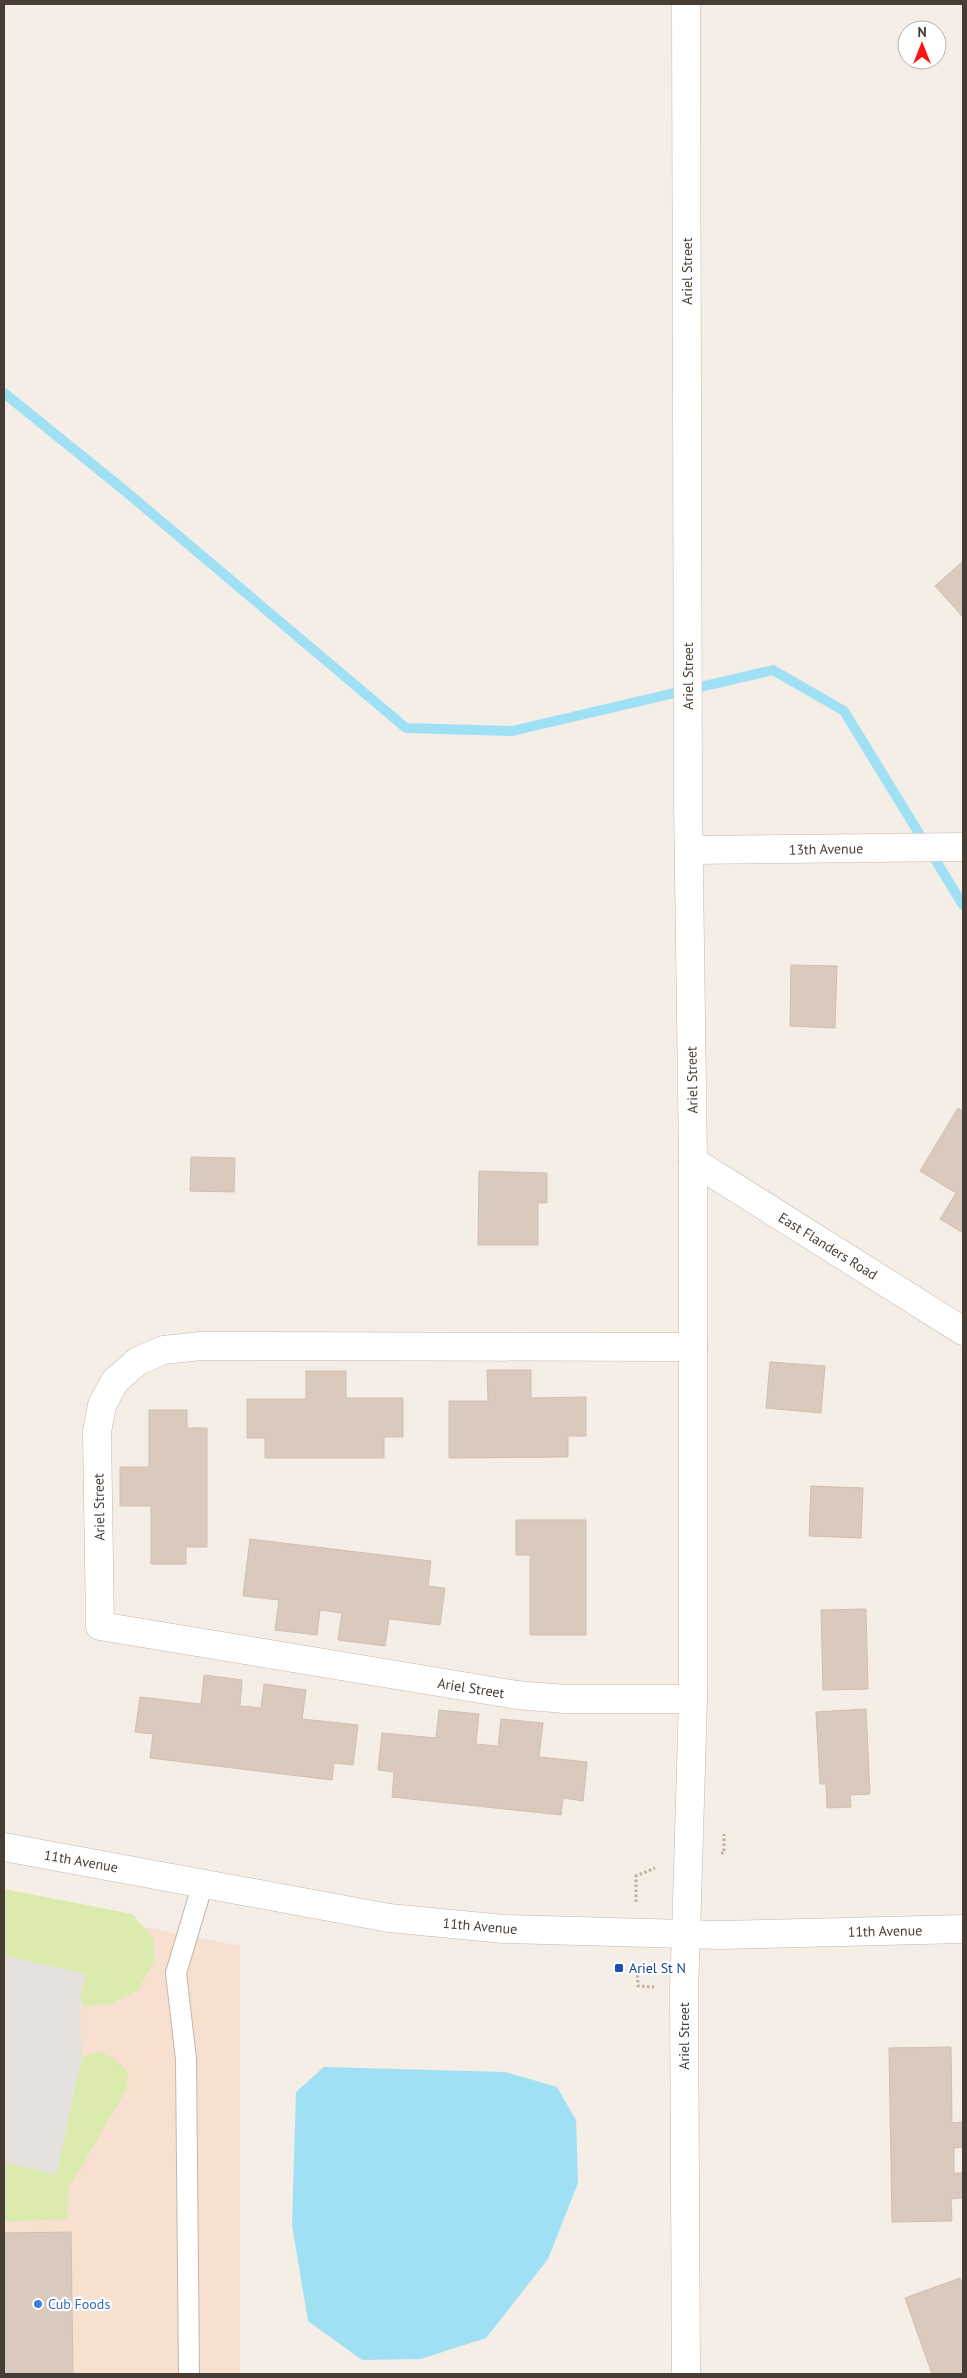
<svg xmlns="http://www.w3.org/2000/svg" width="967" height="2378" font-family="'PT Sans',sans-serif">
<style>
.commercial{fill:#f8e0d0}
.green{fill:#daebad}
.parking{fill:#e5e1df}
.water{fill:#9fe0f5}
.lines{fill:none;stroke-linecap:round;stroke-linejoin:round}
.stream{stroke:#9fe0f5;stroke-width:10}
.building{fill:#dacabe;stroke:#d2beae}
.service-casing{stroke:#c4b7ab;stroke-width:22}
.minor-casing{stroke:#c4b7ab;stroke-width:29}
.tertiary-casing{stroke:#c4b7ab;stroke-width:29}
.path{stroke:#c3ad99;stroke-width:3;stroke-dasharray:2.5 2.5;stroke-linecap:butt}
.service{stroke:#fff;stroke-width:20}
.minor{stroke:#fff;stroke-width:28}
.tertiary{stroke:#fff;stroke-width:28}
.transit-dot{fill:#1a4fb4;stroke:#fff;stroke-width:2}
.shop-dot{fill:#3f7fe0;stroke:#fff;stroke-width:2}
.labels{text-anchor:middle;stroke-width:4.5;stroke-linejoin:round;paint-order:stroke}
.street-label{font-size:14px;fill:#483d35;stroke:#fff}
.transit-label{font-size:14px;fill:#164399;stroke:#fff;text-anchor:start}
.shop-label{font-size:14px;fill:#366cbe;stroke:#fff;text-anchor:start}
</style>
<rect width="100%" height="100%" fill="#f4eee7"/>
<path class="commercial" d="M4 1899 240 1946V2374H4Z"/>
<g class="green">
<path d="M4 1889 132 1914 154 1939V1961L138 1990 111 2004 83 2006 80 1999 85 1974 4 1956Z"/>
<path d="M102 2052 119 2063 128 2073 126 2090 68 2189 67 2219 4 2222V2162L56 2174 82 2057Z"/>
</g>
<path class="parking" d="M4 1956 85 1974 80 1999 82 2057 56 2175 4 2162Z"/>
<path class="water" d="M324 2067 505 2072 557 2087 576 2120 578 2183 548 2259 486 2338 421 2359 362 2360 308 2321 292 2225 296 2092Z"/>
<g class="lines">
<path class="stream" d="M4 393 124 490 406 728 512 731 773 670 844 711 963 905"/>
</g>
<g class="building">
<path d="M963 561V617L935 586Z"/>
<path d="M791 965 837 966 835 1028 790 1026Z"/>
<path d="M958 1108 963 1111V1233L940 1219 956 1193 920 1171Z"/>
<path d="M191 1157 235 1158 234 1192 190 1191Z"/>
<path d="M479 1171 547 1173V1203H538V1245H478Z"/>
<path d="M770 1362 825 1366 821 1413 766 1408Z"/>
<path d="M487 1370H531V1398L586 1397V1436H568V1457L449 1458V1401H488Z"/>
<path d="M306 1371H346V1398H403V1437H384V1458H265V1438H247V1399H306Z"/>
<path d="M149 1410H187V1428H207V1547H186V1564H151V1506H120V1467H149Z"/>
<path d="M811 1486 863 1488 861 1538 809 1536Z"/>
<path d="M516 1520H586V1635H530V1555H516Z"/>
<path d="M250 1539 431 1561 428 1586 445 1588 440 1625 389 1619 385 1646 338 1640 342 1613 320 1610 317 1635 275 1630 279 1600 243 1596Z"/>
<path d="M866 1609 868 1689 823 1690 821 1610Z"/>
<path d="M204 1675 242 1680 240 1706 261 1708 264 1684 306 1690 302 1719 358 1725 353 1765 334 1763 332 1780 150 1758 153 1734 135 1732 140 1697 201 1704Z"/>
<path d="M866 1709 870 1794 850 1795 851 1807 827 1808 826 1784H820L816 1712Z"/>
<path d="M439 1710 479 1714 476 1744 498 1746 501 1719 543 1723 539 1757 587 1762 583 1801 563 1798 561 1815 392 1797 394 1772 378 1770 382 1733 436 1738Z"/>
<path d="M951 2047 952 2123 963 2122V2147L954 2148V2173H963V2198L951 2199 952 2221 892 2222 889 2048Z"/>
<path d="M71 2232 73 2374H4V2233Z"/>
<path d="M960 2278 963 2287V2374H932L905 2298Z"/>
</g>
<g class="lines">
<defs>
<path id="service" d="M189 2374 186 2059 176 1973 203 1883"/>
<g id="minor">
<path d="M689 850 963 847"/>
<path d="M693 1161 963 1331"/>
<path d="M693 1347 201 1346 164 1350 138 1361 115 1381 102 1405 97 1432 100 1626 517 1695 565 1699H693"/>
<path d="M686 2374 684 1989 686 1935"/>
</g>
<g id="tertiary">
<path d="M4 1847 389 1918 504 1929 720 1935 963 1929"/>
<path d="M686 1935 693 1699V1161L688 802 686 4"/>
</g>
</defs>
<use href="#service" class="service-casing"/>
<use href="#minor" class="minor-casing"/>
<use href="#tertiary" class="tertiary-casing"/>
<g class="path">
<path d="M721 1853H724V1834"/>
<path d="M636 1902V1876L655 1868"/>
<path d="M637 1965 638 1986 654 1987"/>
</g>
<use href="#service" class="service"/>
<use href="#minor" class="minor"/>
<use href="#tertiary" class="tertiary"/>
</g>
<rect class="transit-dot" x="614" y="1963" width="10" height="10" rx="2.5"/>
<circle class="shop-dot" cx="38" cy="2304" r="5"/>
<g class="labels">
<g class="street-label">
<text transform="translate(687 271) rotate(-90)" y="5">Ariel Street</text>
<text transform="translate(688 676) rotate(-90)" y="5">Ariel Street</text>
<text transform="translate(826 849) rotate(-1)" y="5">13th Avenue</text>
<text transform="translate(692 1080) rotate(-91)" y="5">Ariel Street</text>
<text transform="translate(828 1246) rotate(32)" y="5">East Flanders Road</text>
<text transform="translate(99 1507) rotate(-91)" y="5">Ariel Street</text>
<text transform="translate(471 1688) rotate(9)" y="5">Ariel Street</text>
<text transform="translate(81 1861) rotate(10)" y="5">11th Avenue</text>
<text transform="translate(480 1926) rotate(5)" y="5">11th Avenue</text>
<text transform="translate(885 1931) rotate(-1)" y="5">11th Avenue</text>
<text transform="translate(684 2036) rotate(-90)" y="5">Ariel Street</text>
</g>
<g class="transit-label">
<text x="629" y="1973">Ariel St N</text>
</g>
<g class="shop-label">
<text x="48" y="2309">Cub Foods</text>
</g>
</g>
<rect width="967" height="2378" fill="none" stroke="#483d35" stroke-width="10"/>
<g transform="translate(922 45)"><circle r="24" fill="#ffffff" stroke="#b6b1ae"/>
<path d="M0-4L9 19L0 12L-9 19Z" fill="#ff1317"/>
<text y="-8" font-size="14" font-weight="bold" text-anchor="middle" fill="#483d35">N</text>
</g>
</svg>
